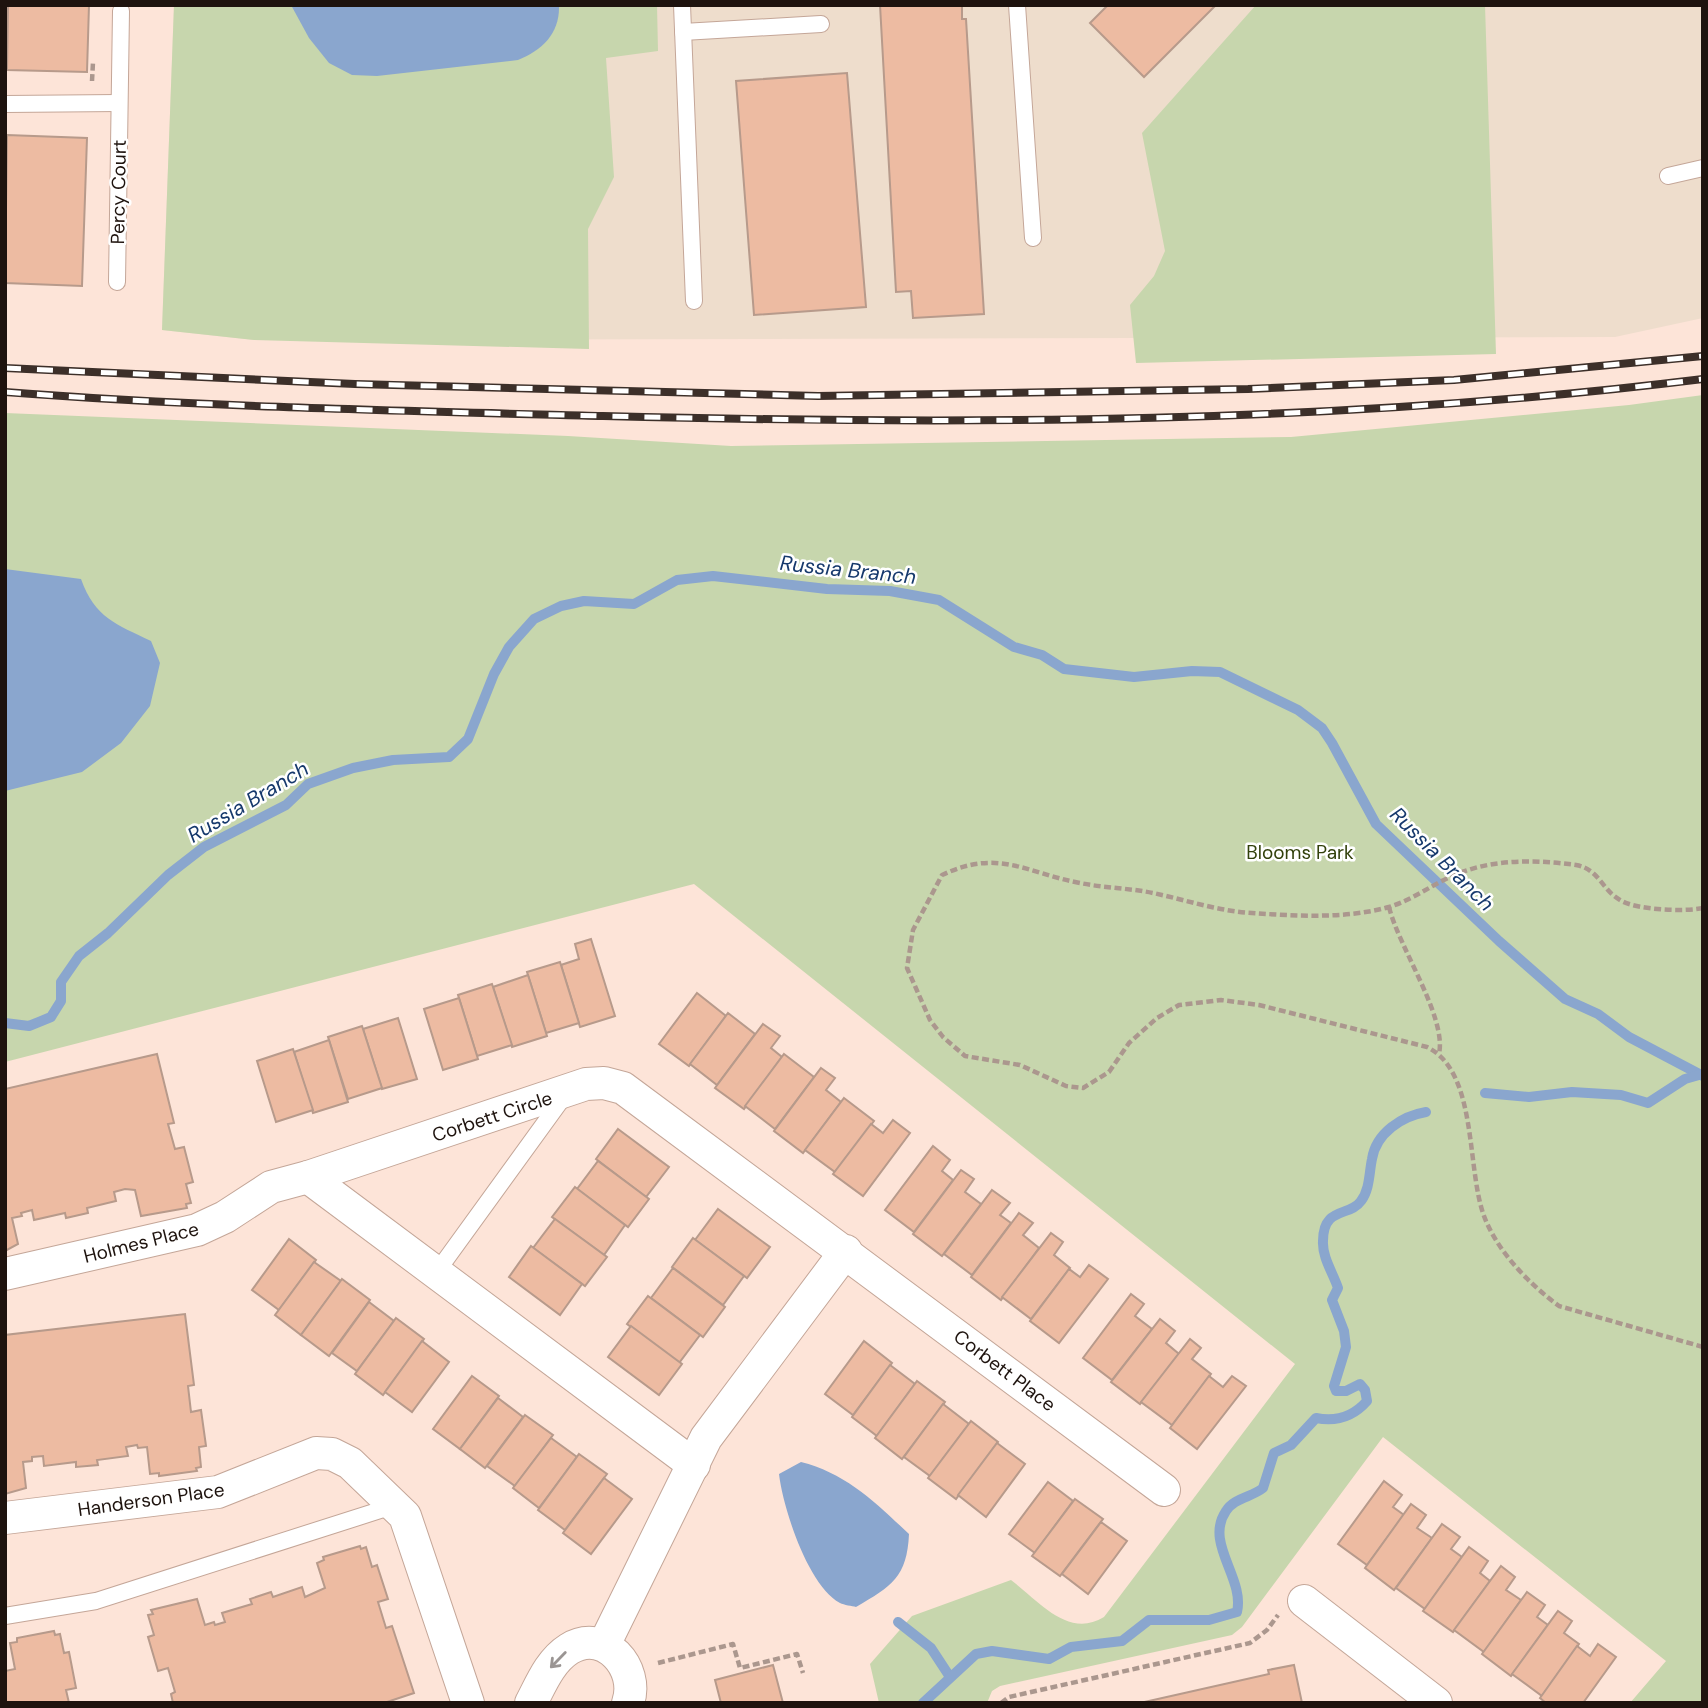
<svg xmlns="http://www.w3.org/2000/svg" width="1708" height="1708" font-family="'DM Sans',sans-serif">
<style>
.industrial{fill:#edc}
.green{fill:#c7d6ad}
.water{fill:#8aa6ce}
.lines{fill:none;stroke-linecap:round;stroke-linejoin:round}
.stream{stroke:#8aa6ce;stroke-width:10}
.building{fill:#edbba2;stroke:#b79a8b;stroke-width:2}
.lane-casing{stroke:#c4a698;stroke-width:18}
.street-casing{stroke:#c4a698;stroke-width:34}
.path{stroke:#ab978e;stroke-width:4.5;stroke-dasharray:7 3.5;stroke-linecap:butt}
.lane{stroke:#fff;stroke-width:16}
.street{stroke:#fff;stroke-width:32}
.rail-casing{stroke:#3c2f29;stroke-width:8}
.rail{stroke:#fff;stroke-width:5;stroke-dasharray:16;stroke-linecap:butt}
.oneway{stroke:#9a9593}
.labels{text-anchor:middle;stroke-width:5;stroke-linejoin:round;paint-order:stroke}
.street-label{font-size:19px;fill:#1e130e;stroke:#fff}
.park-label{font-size:19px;fill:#32410b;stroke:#fff}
.water-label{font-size:21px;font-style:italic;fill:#16396c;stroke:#fff}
</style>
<rect width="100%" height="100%" fill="#fde4d8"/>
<path class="industrial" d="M174 5H1703V318L1615 337 254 340 162 330Z"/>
<g class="green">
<path d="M174 5H657L658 51 606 58 614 177 588 229 589 349 254 340 162 330Z"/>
<path d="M1256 5H1485L1496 354 1136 363 1130 305 1154 276 1165 251 1142 133Z"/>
<path d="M1703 395V1703H1630L1666 1661 1383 1437 1242 1627 1232 1635 1000 1686 992 1691 987 1703H879L870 1664 912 1616 1011 1580C1039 1601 1068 1639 1104 1617L1295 1364 694 884 5 1062V413L568 436 731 446 1291 437 1629 405Z"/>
</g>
<g class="water">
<path d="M291 5H559C560 33 543 50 518 60L377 76 352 75 329 63 309 38Z"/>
<path d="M5 569 81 579C95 618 116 624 151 641L160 663 150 706 121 743 82 772 5 791Z"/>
<path d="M801 1462C846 1473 877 1504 909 1534 907 1577 892 1586 856 1607 852 1606 844 1605 840 1603 808 1586 783 1508 779 1474Z"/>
</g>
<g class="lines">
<g class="stream">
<path d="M5 1023 29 1026 51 1017 61 1001V982L79 956 108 933 168 875 204 847 286 805 308 784 353 768 393 760 449 757 468 739 494 674 509 647 534 619 561 606 584 601 634 604 677 580 713 576 827 589 890 591 939 600 1014 647 1042 655 1064 669 1134 677 1192 671 1220 672 1298 710 1322 728 1332 743 1376 824 1499 941 1565 999 1598 1014 1629 1037 1703 1076"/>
<path d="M1485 1093 1529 1097 1572 1092 1621 1095 1648 1103 1685 1079 1699 1075"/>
<path d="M898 1622 931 1648 950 1677"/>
<path d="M923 1703 976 1654 992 1651 1049 1659 1071 1647 1122 1641 1149 1620H1209L1237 1612C1245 1578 1204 1543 1226 1511 1234 1498 1252 1497 1263 1488L1274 1453 1291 1445 1316 1418C1336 1422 1353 1417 1367 1401L1365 1390 1360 1384 1346 1391H1336L1334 1386 1346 1347 1344 1331 1332 1300 1338 1288C1333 1273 1322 1257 1323 1241 1323 1206 1350 1217 1361 1201 1370 1189 1369 1173 1372 1159 1376 1133 1402 1116 1426 1112"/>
</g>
</g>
<g class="building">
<path d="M8 5H89L87 72 7 70Z"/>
<path d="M880 5H962V19H966L984 314 913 318 911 291 896 292Z"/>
<path d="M1108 5H1216L1144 77 1090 23Z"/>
<path d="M847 73 866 307 754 315 736 81Z"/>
<path d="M7 135 87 138 82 286 5 283Z"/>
<path d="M591 939 615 1016 580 1027 561 965 579 959 575 944Z"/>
<path d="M560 962 579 1023 546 1033 527 972Z"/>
<path d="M528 975 547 1036 512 1047 493 987Z"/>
<path d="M492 984 512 1045 477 1056 458 995Z"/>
<path d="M697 993 726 1016 689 1066 659 1044Z"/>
<path d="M459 998 478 1059 443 1070 424 1009Z"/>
<path d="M728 1013 755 1034 717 1085 690 1064Z"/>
<path d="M398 1018 417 1079 382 1089 363 1029Z"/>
<path d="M763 1024 780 1036 771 1048 782 1057 744 1109 715 1088Z"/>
<path d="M362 1026 382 1088 348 1099 328 1037Z"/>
<path d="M329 1040 348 1102 313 1113 294 1052Z"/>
<path d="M293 1049 313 1110 276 1122 257 1061Z"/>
<path d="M157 1054 174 1123 168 1124 175 1149 184 1147 193 1182 186 1184 191 1203 186 1204 187 1208 141 1216 135 1190 125 1189 114 1192 116 1201 87 1208 88 1213 66 1218 65 1213 34 1220 32 1210 21 1213 22 1216 12 1218 18 1244 5 1251V1089Z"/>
<path d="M784 1054 814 1077 775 1129 745 1106Z"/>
<path d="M821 1068 835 1078 826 1090 841 1102 803 1153 774 1131Z"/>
<path d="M844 1098 874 1121 835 1172 805 1150Z"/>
<path d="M893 1120 910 1133 863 1196 833 1174 871 1124 883 1133Z"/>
<path d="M618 1129 669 1167 646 1197 596 1159Z"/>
<path d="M933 1146 950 1160 942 1171 953 1180 914 1232 885 1210Z"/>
<path d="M598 1161 649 1199 628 1227 577 1189Z"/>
<path d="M961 1170 974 1179 965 1192 981 1204 942 1256 913 1234Z"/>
<path d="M575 1187 625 1225 604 1255 552 1217Z"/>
<path d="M992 1190 1010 1203 1000 1215 1011 1223 972 1275 944 1254Z"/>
<path d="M718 1209 770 1247 747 1278 695 1240Z"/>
<path d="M1019 1213 1033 1223 1023 1235 1039 1248 1001 1300 971 1277Z"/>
<path d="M555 1219 607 1257 585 1286 533 1248Z"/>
<path d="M1051 1233 1063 1242 1054 1255 1070 1268 1031 1319 1002 1297Z"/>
<path d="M693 1238 744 1276 723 1305 672 1267Z"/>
<path d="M289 1239 316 1260 279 1310 252 1290Z"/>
<path d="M531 1246 582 1284 560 1315 509 1277Z"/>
<path d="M314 1262 341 1281 301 1335 275 1315Z"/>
<path d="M1089 1265 1108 1279 1059 1343 1030 1321 1069 1269 1080 1277Z"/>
<path d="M673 1268 725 1307 703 1337 651 1298Z"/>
<path d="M342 1279 370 1300 329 1356 301 1335Z"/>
<path d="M1131 1294 1144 1304 1135 1316 1152 1329 1112 1380 1083 1358Z"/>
<path d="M648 1296 700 1335 679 1363 627 1324Z"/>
<path d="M369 1302 394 1321 357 1371 332 1353Z"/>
<path d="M185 1314 194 1385 188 1386 191 1412 201 1410 206 1446 199 1447 201 1467 196 1468 197 1471 159 1476V1473L150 1474 147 1447 138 1448 137 1445 126 1447 128 1456 97 1460 98 1465 76 1467V1462L44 1466 43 1456 32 1457V1461L23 1462 26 1488 5 1494V1335Z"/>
<path d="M396 1318 424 1339 383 1395 355 1374Z"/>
<path d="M1160 1319 1175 1331 1166 1343 1179 1354 1140 1404 1111 1382Z"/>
<path d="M631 1326 682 1364 659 1395 608 1357Z"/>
<path d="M1190 1339 1201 1348 1192 1359 1211 1374 1172 1425 1141 1402Z"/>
<path d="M422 1341 449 1362 412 1412 385 1392Z"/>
<path d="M864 1341 892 1363 853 1415 825 1394Z"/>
<path d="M890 1365 915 1384 877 1436 852 1417Z"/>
<path d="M472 1376 499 1396 460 1449 433 1429Z"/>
<path d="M1209 1376 1223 1387 1232 1376 1246 1386 1197 1449 1170 1428Z"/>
<path d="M917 1381 945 1402 902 1459 875 1438Z"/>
<path d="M498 1398 523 1417 485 1468 460 1449Z"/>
<path d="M943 1404 969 1424 930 1476 904 1457Z"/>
<path d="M525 1415 553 1435 515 1486 487 1466Z"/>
<path d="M971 1421 998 1442 956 1499 928 1478Z"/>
<path d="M551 1438 577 1457 539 1508 513 1488Z"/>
<path d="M997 1443 1025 1464 986 1517 958 1495Z"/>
<path d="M579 1454 607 1474 565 1530 538 1510Z"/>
<path d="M604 1478 632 1499 591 1554 563 1533Z"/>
<path d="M1384 1481 1402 1495 1393 1507 1404 1515 1367 1565 1338 1544Z"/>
<path d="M1048 1482 1073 1501 1035 1553 1009 1534Z"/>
<path d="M1075 1499 1103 1519 1060 1576 1032 1556Z"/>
<path d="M1411 1504 1426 1515 1417 1528 1432 1538 1394 1590 1365 1568Z"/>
<path d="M1101 1522 1127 1541 1088 1594 1062 1574Z"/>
<path d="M1442 1524 1460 1537 1451 1549 1462 1557 1425 1609 1396 1588Z"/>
<path d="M360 1546 361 1549 366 1547 372 1567 377 1565 388 1599 378 1602 386 1628 392 1626 414 1693 384 1703H173L171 1694 175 1692 168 1668 158 1671 148 1637 154 1635 148 1615 153 1614 151 1610 197 1599 205 1625 214 1622 215 1625 225 1622 222 1613 252 1604 250 1599 271 1592 273 1597 302 1587 305 1597 325 1588 317 1563 324 1560 323 1557Z"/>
<path d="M1469 1547 1488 1561 1480 1573 1490 1581 1453 1632 1423 1611Z"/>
<path d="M1501 1566 1515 1577 1506 1590 1521 1600 1484 1652 1454 1630Z"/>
<path d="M1527 1592 1545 1605 1537 1617 1548 1625 1511 1676 1482 1654Z"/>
<path d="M1558 1611 1572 1621 1564 1633 1579 1644 1542 1696 1512 1674Z"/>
<path d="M54 1631 55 1635 60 1634 64 1653 69 1652 76 1688 66 1690 69 1703H5V1671L15 1669 10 1643 17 1642V1638Z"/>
<path d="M1598 1644 1616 1657 1583 1703H1546L1540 1698 1577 1646 1590 1656Z"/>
<path d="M773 1665 783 1703H721L715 1680Z"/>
<path d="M1294 1665 1302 1703H1140L1269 1674 1268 1670Z"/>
</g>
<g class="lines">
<defs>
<g id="lane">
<path d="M682 5 694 301"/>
<path d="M1017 5 1033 238"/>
<path d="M683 32 821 24"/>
<path d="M5 104 119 103"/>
<path d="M1668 176 1703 168"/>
<path d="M117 282 121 11"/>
<path d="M436 1273 565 1095"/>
<path d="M5 1616 96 1601 396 1505"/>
</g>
<g id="street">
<path d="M5 1274 197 1230 225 1217 271 1187 308 1177"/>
<path d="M694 1465 308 1177 586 1084 604 1083 623 1088 1164 1490"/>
<path d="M5 1518 218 1492 316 1453 332 1454 350 1463 405 1516 468 1703"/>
<path d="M1304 1601 1436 1703"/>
<path d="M604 1645 706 1438 846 1251"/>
<path d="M531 1703C541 1684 550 1661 569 1649 604 1627 640 1668 628 1703"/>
</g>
</defs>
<use href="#lane" class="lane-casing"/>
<use href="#street" class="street-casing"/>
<g class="path">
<path d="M92 81 93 62"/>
<path d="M1389 907C1399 948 1447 1017 1439 1054"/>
<path d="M1703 908C1685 912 1635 910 1620 900 1602 890 1599 869 1576 865 1540 860 1500 859 1465 871 1439 879 1416 899 1389 907 1346 919 1296 916 1252 913 1218 911 1186 900 1153 893 1129 888 1104 888 1080 883 1026 873 999 848 942 875L913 930 907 968 930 1020 943 1037 965 1056 1020 1065 1066 1086 1083 1088 1109 1072 1129 1043 1157 1018 1179 1005 1221 1000 1259 1005 1427 1047C1478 1072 1466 1167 1484 1216 1497 1251 1529 1284 1559 1306L1703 1347"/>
<path d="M658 1663 733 1644 740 1668 797 1654 803 1673"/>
<path d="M1001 1703 1009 1697 1250 1643 1267 1630 1278 1615"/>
</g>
<use href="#lane" class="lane"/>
<use href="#street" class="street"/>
<defs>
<g id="rail">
<path d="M5 368 355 384 818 396 1248 389 1454 380 1703 356"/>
<path d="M5 392C204 407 404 411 603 416 968 425 1339 424 1703 379"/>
</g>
</defs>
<use href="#rail" class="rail-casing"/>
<use href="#rail" class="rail"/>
</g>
<defs><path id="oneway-shaft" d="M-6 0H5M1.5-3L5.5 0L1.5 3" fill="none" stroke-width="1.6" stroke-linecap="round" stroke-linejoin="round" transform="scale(1.75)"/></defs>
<use class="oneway" href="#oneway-shaft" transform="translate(558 1660) rotate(134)"/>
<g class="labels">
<g class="street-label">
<text transform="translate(118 192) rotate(-89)" y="7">Percy Court</text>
<text transform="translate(492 1116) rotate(-18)" y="7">Corbett Circle</text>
<text transform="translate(141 1242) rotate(-14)" y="7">Holmes Place</text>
<text transform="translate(1005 1370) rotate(37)" y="7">Corbett Place</text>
<text transform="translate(151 1499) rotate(-8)" y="7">Handerson Place</text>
</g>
<g class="park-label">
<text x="1300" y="859">Blooms Park</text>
</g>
<g class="water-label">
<text transform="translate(848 570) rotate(6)" y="7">Russia Branch</text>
<text transform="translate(248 802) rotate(-31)" y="7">Russia Branch</text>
<text transform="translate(1442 859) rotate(45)" y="7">Russia Branch</text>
</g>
</g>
<rect width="1708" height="1708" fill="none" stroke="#1e130e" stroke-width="14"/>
</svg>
